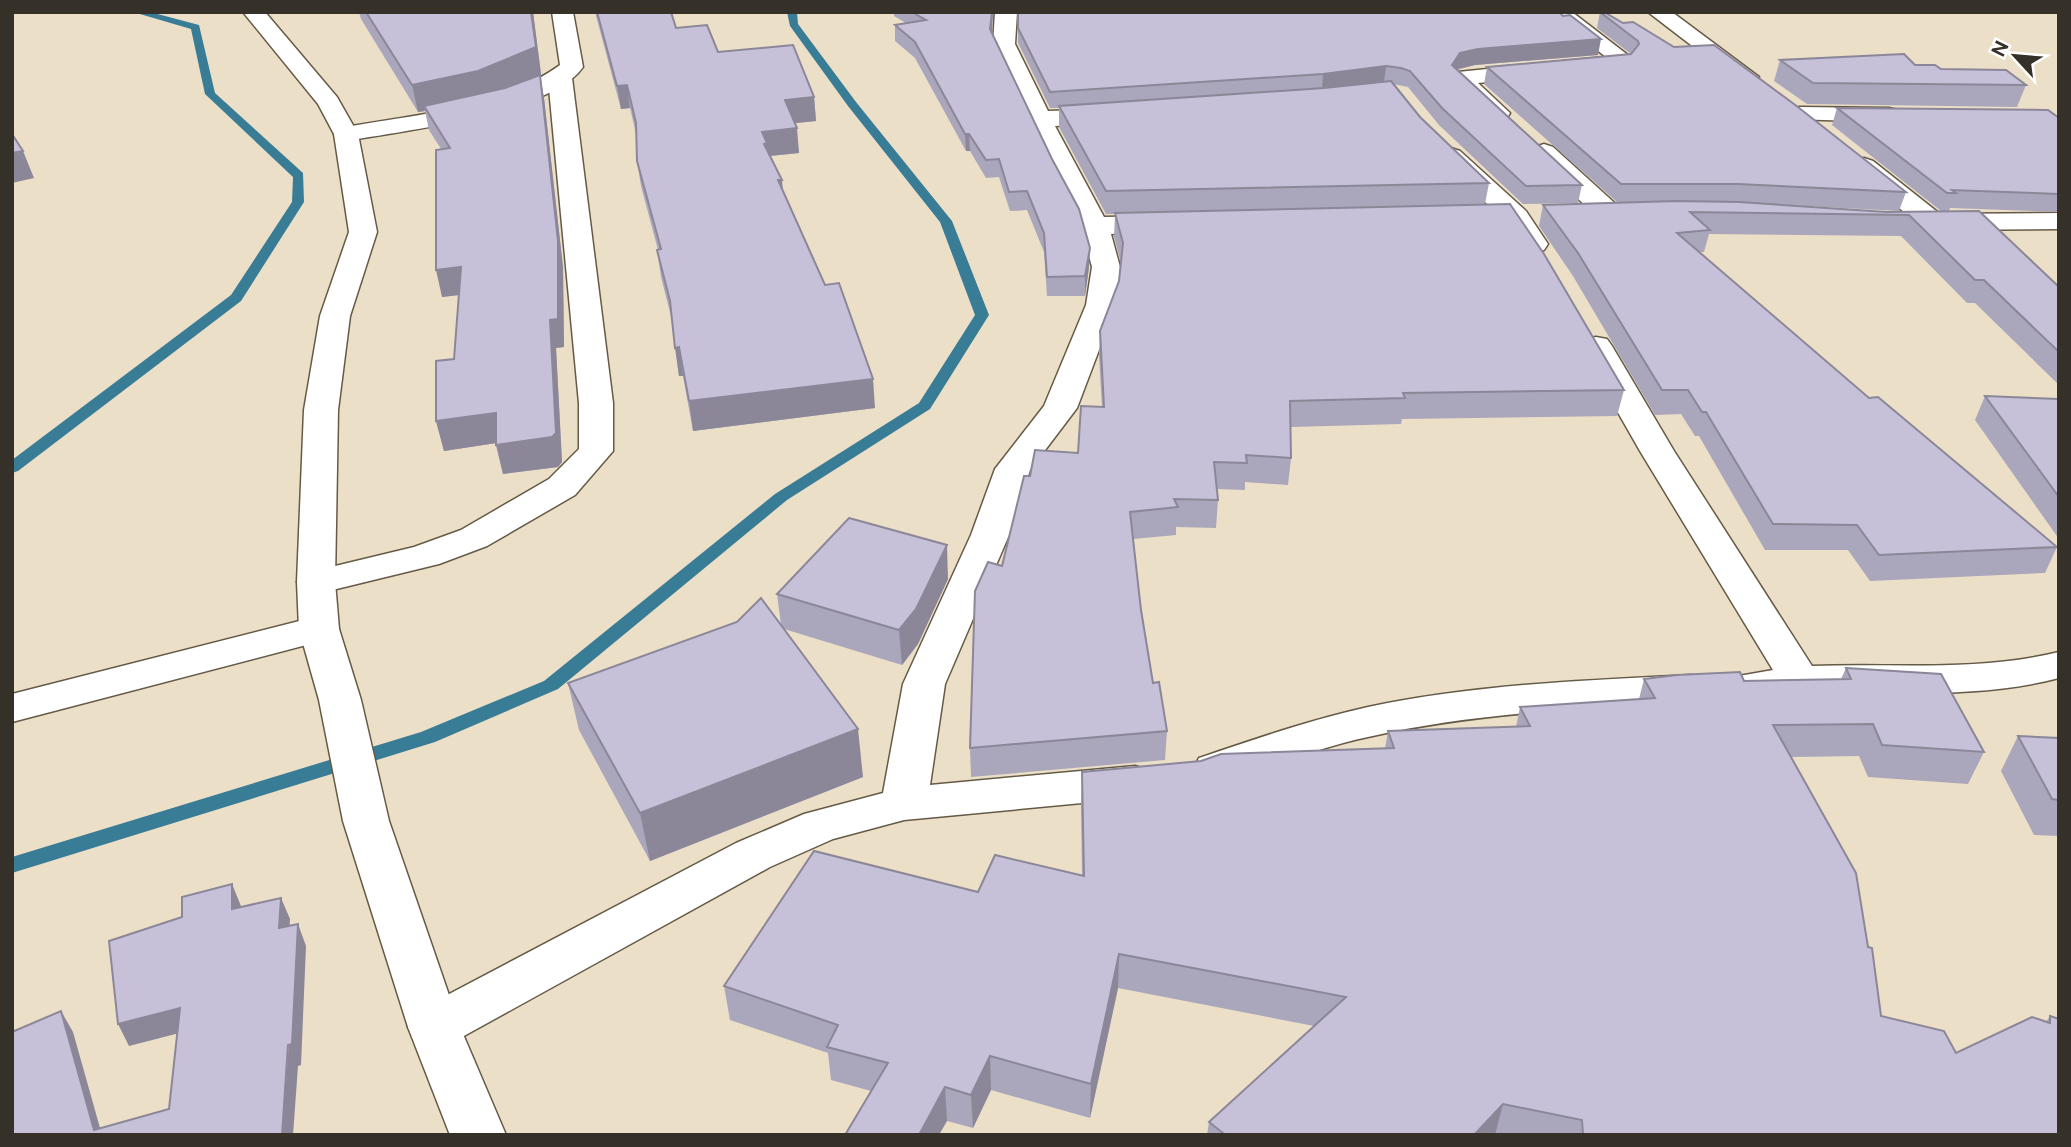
<svg xmlns="http://www.w3.org/2000/svg" width="2071" height="1147" font-family="'Public Sans',sans-serif">
<style>
.lines{fill:none;stroke-linecap:round;stroke-linejoin:round}
.stream{fill:#397c96;fill-rule:evenodd}
.minor-casing{stroke:#655a46;stroke-width:3}
.tertiary-casing{stroke:#655a46;stroke-width:3}
.secondary-casing{stroke:#655a46;stroke-width:3}
.minor{fill:#fff;fill-rule:evenodd}
.tertiary{fill:#fff;fill-rule:evenodd}
.secondary{fill:#fff;fill-rule:evenodd}
.wall{fill:#aaa6bb}
.shaded-wall{fill:#8b8798}
.building{fill:#c6c1d9;stroke:#8b8798;stroke-width:2}
</style>
<rect width="100%" height="100%" fill="#ecdfc8"/>
<g class="lines">
<g class="stream">
<path d="M133 12H150L199 25 215 93 303 173 304 202 241 301 18 471 12 473V460L231 295 292 202 293 177 205 94 191 29Z"/>
<path d="M787 12H797L798 24 856 102 952 221 989 315 930 409 787 500 558 689 435 742 12 873V857L421 732 544 681 775 494 919 403 975 315 940 222 848 106 790 26Z"/>
</g>
<defs>
<g id="minor">
<path d="M995 12H1017L1015 44 1048 111 1113 109 1122 111 1125 116 1122 121 1113 123 1055 126 1104 217 1167 216 1177 218 1181 224 1177 230 1111 234 1120 267 1116 305 1077 408 1030 470 1009 535 945 684 930 785 1135 766 1151 771 1157 782 1151 793 1135 798 904 820 833 839 770 867 453 1042 434 1049 415 1042 408 1027 415 1012 736 843 804 814 883 793 903 684 971 535 995 469 1044 406 1086 305 1092 267 1081 226 1054 176 993 44Z"/>
<path d="M1548 12H1572L1633 59 1627 68 1619 70 1478 83 1510 113 1507 118C1486 123 1464 97 1452 81L1458 72 1606 57Z"/>
<path d="M1648 12H1672L1759 77 1755 82H1739Z"/>
<path d="M560 71 568 73 572 78 613 403V451L575 495 487 546 439 564 316 594 302 590 297 582 302 574 414 547 461 530 549 479 579 449V403L548 78 552 73Z"/>
<path d="M1800 107 1889 108 1898 110 1901 115 1898 120 1889 122 1791 119 1788 114 1791 109Z"/>
<path d="M1544 144 1553 147 1619 207 1623 213 1619 219 1609 221 1599 219 1535 157 1531 152 1535 147Z"/>
<path d="M1451 148 1460 151 1526 211 1548 244 1544 250 1534 252 1524 250 1506 222 1442 161 1438 156 1442 151Z"/>
<path d="M1864 158 1873 161 1940 214 2059 213V229L1933 230 1923 228 1855 171 1851 166 1855 161Z"/>
<path d="M1596 337 1607 339 1612 346 1674 451 1812 666C1895 663 1977 672 2059 652V678C1979 699 1900 691 1818 693 1790 694 1761 704 1733 697L1727 687 1733 677 1773 670 1640 451 1580 346 1585 339Z"/>
<path d="M319 616 333 620 339 629 333 638 12 722V694Z"/>
<path d="M1691 675 1706 679 1712 689 1706 699 1691 703C1584 708 1473 713 1368 737 1315 748 1266 770 1215 785L1199 780 1193 769 1199 758C1255 739 1310 720 1368 707 1473 685 1584 680 1691 675Z"/>
</g>
<path id="tertiary" d="M552 12H573L583 67C551 114 402 131 346 141L337 139 334 134 337 129 346 127C418 114 499 109 560 65Z"/>
<path id="secondary" d="M243 12H265L337 97 358 134 377 232 350 316 338 410 335 582 339 629 361 700 389 821 460 1027 506 1135H450L408 1027 343 821 319 700 299 629 297 582 304 410 320 316 349 232 334 134 318 104Z"/>
</defs>
<use href="#minor" class="minor-casing"/>
<use href="#tertiary" class="tertiary-casing"/>
<use href="#secondary" class="secondary-casing"/>
<use href="#minor" class="minor"/>
<use href="#tertiary" class="tertiary"/>
<use href="#secondary" class="secondary"/>
</g>
<g class="wall">
<path d="M359 12H533L541 74 528 79 540 75 544 98 563 267 564 347 556 348 562 462 558 467 503 474 496 443 444 451 436 421 454 359 459 295 442 297 441 149 429 130 425 111 418 112 361 19Z"/>
<path d="M595 12H671L676 28 718 52 814 97 816 121 795 123 799 153 770 156 783 192 875 408 693 431 683 376H679L672 320 661 277 657 250H658L641 186 637 161 636 134 630 108 621 109Z"/>
<path d="M894 12H993L992 32 1089 267 1085 296H1047L1044 252 1027 210 1010 211 999 177 986 178 970 151H966L915 58 895 41V25L906 23 894 16Z"/>
<path d="M1018 12 1598 55 1475 65 1457 70 1582 185 1578 203 1523 204 1439 125 1408 87 1393 84 1420 117 1489 183 1485 204 1624 390 1617 416 1402 419 1401 424 1291 427V458L1288 485 1245 482V490L1217 489 1218 500 1216 528 1176 527V535L1133 539 1141 610 1153 683 1167 731 1165 760 971 777 970 748 1002 566 1030 476 1078 453 1102 407 1099 356 1100 331 1119 281 1121 263 1114 237 1115 214H1106L1059 127V108H1050L1018 43Z"/>
<path d="M1600 12 1906 192 1899 211 1767 204 1886 212 1979 211 2059 287V385L1975 303H1967L1901 236 1709 234 1704 252H1699L1869 398 2057 547 2045 573 1870 581 1848 550H1765L1699 436H1695L1681 414 1655 415 1573 276 1539 226 1543 205 1637 202H1617L1484 84 1487 67 1631 54 1597 28Z"/>
<path d="M1780 60 1915 65 2026 85 2017 107 1807 104 1774 81Z"/>
<path d="M1837 108 2059 118V212L1950 208 1949 211H1941L1832 125Z"/>
<path d="M1985 396 2059 399V539L1975 420Z"/>
<path d="M948 579 918 644 902 665 784 629 863 777 650 861 579 730 568 683 781 625 777 594Z"/>
<path d="M1846 668 1984 752 1968 784 1868 777 1859 756 1791 757 1881 1016 1956 1053 2046 1022 2050 1016 2059 1135H1207L1209 1122 1314 1026 1118 988 1090 1118 991 1090 973 1128 947 1121 871 1091 831 1080 828 1053 730 1020 724 986 978 892 1082 875 1081 805 1082 772 1385 749 1388 731 1516 727 1520 707 1639 699 1644 679 1744 681 1841 679Z"/>
<path d="M2018 736 2059 738V836L2034 835 2001 771Z"/>
</g>
<g class="shaded-wall">
<path d="M531 12H533L541 74 484 98 424 106 425 111 418 112 412 85Z"/>
<path d="M992 12H993L991 45 990 29Z"/>
<path d="M1601 39 1598 55 1475 65 1457 69 1449 81 1452 65 1460 53 1478 49Z"/>
<path d="M1386 66 1384 82 1322 90 1323 74Z"/>
<path d="M540 75 544 98 563 267 564 347 556 348 562 462 558 467 503 474 496 445 550 320Z"/>
<path d="M627 85 630 108 621 109 617 86Z"/>
<path d="M814 97 816 121 787 124 785 100Z"/>
<path d="M797 128 799 153 769 156 766 168 762 132Z"/>
<path d="M965 134H969L970 151H966Z"/>
<path d="M23 151 34 178 12 183V153Z"/>
<path d="M778 180H782L784 205Z"/>
<path d="M1090 248 1089 267 1085 296V276Z"/>
<path d="M461 267 467 294 442 297 436 270Z"/>
<path d="M679 347 683 376H679L675 348Z"/>
<path d="M873 379 875 408 693 431 689 401Z"/>
<path d="M496 413 503 442 444 451 436 421Z"/>
<path d="M947 545 948 579 918 644 902 665 899 630Z"/>
<path d="M858 729 863 777 650 861 640 813Z"/>
<path d="M232 884 241 906 242 931 232 909Z"/>
<path d="M281 898 290 919 288 950 279 928Z"/>
<path d="M298 924 306 946 301 1065 298 1066 293 1135H282Z"/>
<path d="M1119 954 1118 988 1090 1118 1091 1084Z"/>
<path d="M180 1008 191 1030 129 1046 118 1024Z"/>
<path d="M61 1011 73 1032 102 1135 94 1130Z"/>
<path d="M990 1056 991 1090 973 1128 971 1095Z"/>
<path d="M945 1087 947 1121 939 1135H919Z"/>
<path d="M1503 1104 1495 1135H1474Z"/>
</g>
<g class="building">
<path d="M366 12H531L536 47 478 71 412 85Z"/>
<path d="M597 12H671L676 28 707 25 718 52 793 45 814 97 785 100 797 128 762 132 767 143 764 144 782 180H778L825 285 839 283 873 379 689 401 679 347 675 348 670 301 657 250 661 249 637 161 636 123 627 85 617 86Z"/>
<path d="M912 12H992L990 29 1052 159 1079 209 1090 248 1085 276 1047 277 1044 233 1027 191 1009 192 999 159 986 160 969 134H965L915 42 895 25 926 20Z"/>
<path d="M1018 12H1559L1563 16 1570 15 1601 39 1478 49 1460 53 1452 65 1582 185 1526 186 1442 108 1410 71 1401 68 1386 66 1323 74 1050 92 1018 28Z"/>
<path d="M1600 12H1604L1623 23 1633 22 1674 47 1714 45 1794 104 1906 192 1738 184H1621L1487 67 1631 54 1639 44 1638 41Z"/>
<path d="M1904 54 1915 65H1935L1941 69 2006 70 2026 85 1813 83 1780 60Z"/>
<path d="M540 75 558 241V319L550 320 556 433 552 437 496 445V413L436 421V361L454 359 461 267 436 270V150L450 148 424 106 505 88Z"/>
<path d="M1391 81 1420 117 1489 183 1106 191 1059 106 1324 88Z"/>
<path d="M1837 108 2048 110 2059 118V194L1952 190 1956 193H1947Z"/>
<path d="M12 134 23 151 12 153Z"/>
<path d="M1676 201 1739 202 1886 212 1979 211 2059 287V352L1984 280H1975L1909 215 1690 212 1710 230 1677 233 1869 398 1878 397 2057 547 1879 555 1857 525 1773 524 1706 412H1702L1688 390H1662L1578 253 1543 205Z"/>
<path d="M1510 204 1544 254 1624 390 1403 393 1405 398 1290 401 1291 458 1246 455 1247 463 1214 462 1218 500 1174 499 1178 507 1130 512 1141 610 1153 683 1159 682 1167 731 970 748 975 591 988 562 1002 566 1024 476H1030L1035 450 1078 453 1081 406 1104 407 1100 331 1119 281 1123 243 1115 213Z"/>
<path d="M1985 396 2059 399V497Z"/>
<path d="M849 518 947 545 916 609 899 630 777 594Z"/>
<path d="M761 598 858 729 640 813 568 683 737 622Z"/>
<path d="M1846 668 1941 674 1984 752 1882 745 1873 724 1773 725 1856 873 1868 947 1872 948 1881 1016 1944 1031 1956 1053 2032 1017 2050 1023V1016L2059 1019V1135H1583L1582 1120 1503 1104 1474 1135H1221L1223 1133 1209 1122 1346 997 1119 954 1091 1084 990 1056 971 1095 945 1087 919 1135H845L888 1063 827 1047 838 1025 724 986 814 851 978 892 995 855 1084 876 1082 772 1201 761 1221 754 1394 748 1388 731 1530 726 1520 707 1655 698 1644 679 1677 675 1740 672 1744 681 1851 679Z"/>
<path d="M2018 736 2059 738V800L2052 799Z"/>
<path d="M232 884V909L281 898 279 928 298 924 292 1044 288 1045 282 1135H12V1032L61 1011 94 1130 169 1109 180 1008 118 1024 109 941 182 917V897Z"/>
</g>
<rect width="2071" height="1147" fill="none" stroke="#363128" stroke-width="28"/>
<g transform="translate(2015 56) rotate(296)" stroke="#ffffff" stroke-width="5" paint-order="stroke">
<path d="M0-5L12 26L0 18L-12 26Z" fill="#363128"/>
<text y="-10" font-size="19" font-weight="bold" text-anchor="middle" fill="#363128">N</text>
</g>
</svg>
